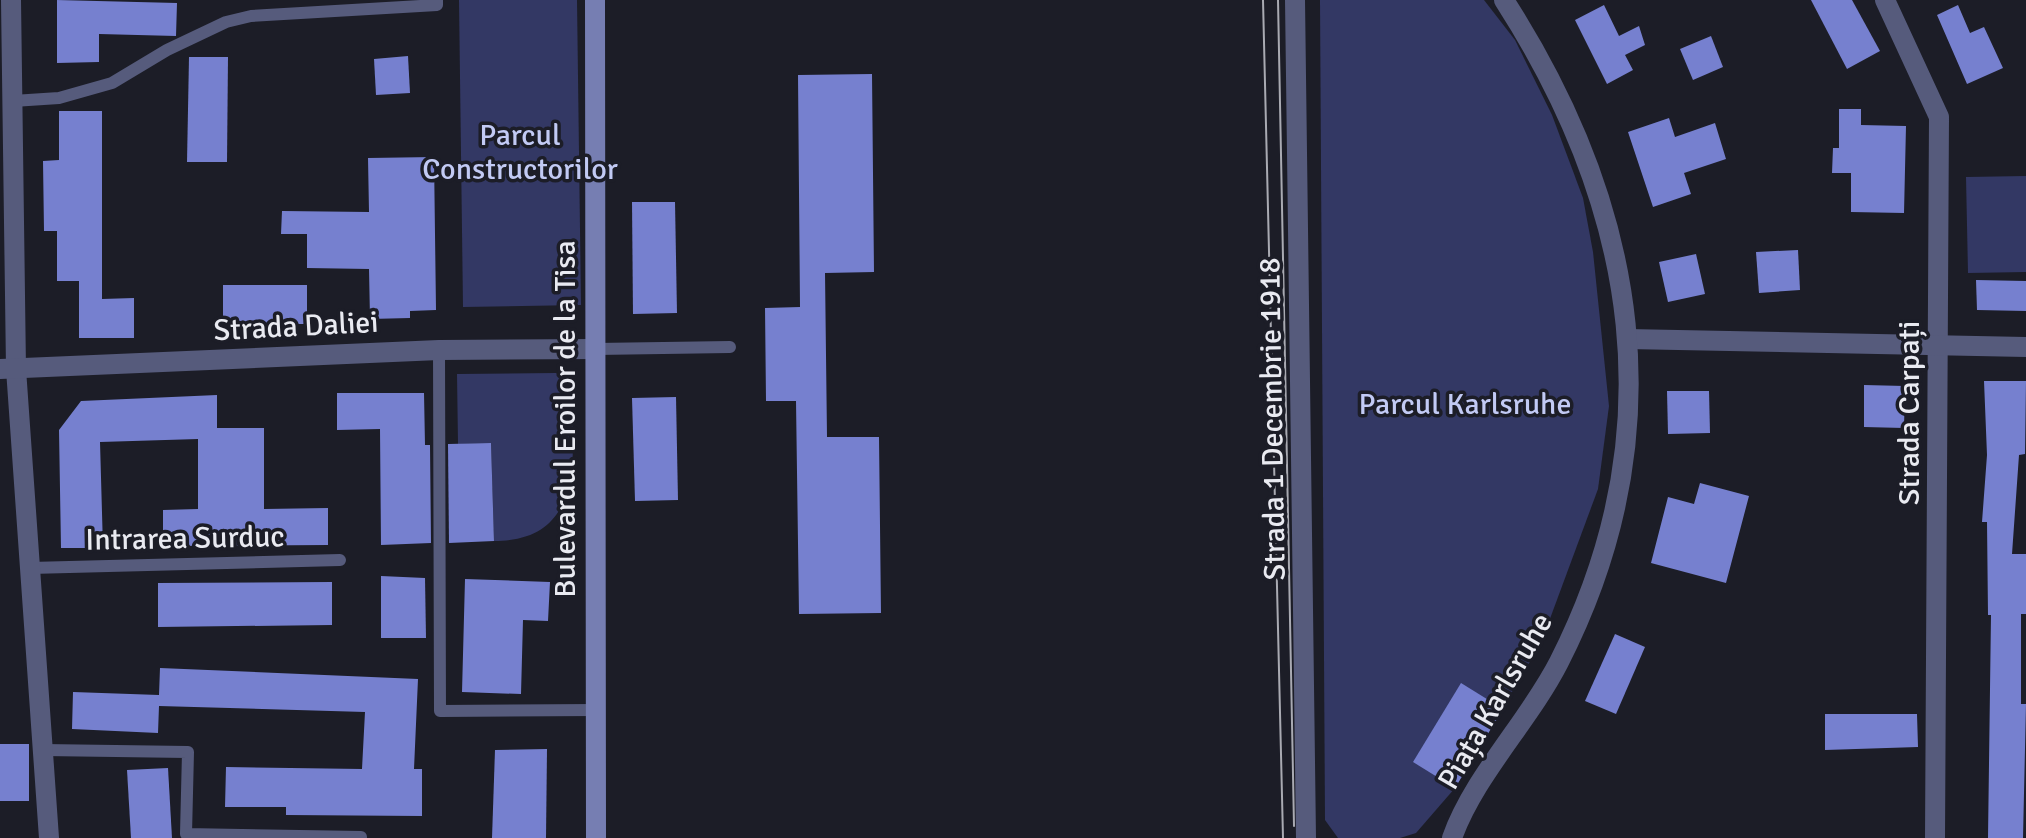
<svg xmlns="http://www.w3.org/2000/svg" width="2026" height="838" font-family="Signika,sans-serif">
<style>
.green{fill:#333864}
.building{fill:#7680cf}
.lines{fill:none;stroke-linecap:round;stroke-linejoin:round}
.lane{stroke:#565b7c;stroke-width:12}
.street{stroke:#565b7c;stroke-width:20}
.secondary{stroke:#767eb2;stroke-width:20}
.tram{stroke:#a9aab2;stroke-width:2}
.labels{text-anchor:middle;stroke-width:7;stroke-linejoin:round;paint-order:stroke}
.park-label{font-size:30px;fill:#c2caf4;stroke:#1c1d27}
.street-label{font-size:30px;fill:#e9eaf1;stroke:#1c1d27}
</style>
<rect width="100%" height="100%" fill="#1c1d27"/>
<g class="green">
<path d="M459 0H577L581 305 463 307Z"/>
<path d="M1320 0H1484L1515 40 1552 115 1583 198 1593 252 1609 406 1598 489 1541 643 1455 788 1416 833 1400 838H1338L1325 820Z"/>
<path d="M2026 176V272L1968 273 1966 177Z"/>
<path d="M556 373 572 388C573 454 586 541 494 541L491 443 458 444 457 374Z"/>
</g>
<g class="building">
<path d="M57 0 177 3 176 36 99 34V62L57 63Z"/>
<path d="M1811 0H1852L1880 51 1847 69Z"/>
<path d="M1604 5 1619 36 1639 26 1645 45 1625 55 1633 70 1607 84 1575 20Z"/>
<path d="M1958 5 1970 33 1984 27 2003 68 1967 84 1937 15Z"/>
<path d="M1711 36 1723 67 1693 80 1680 49Z"/>
<path d="M408 56 410 93 376 95 374 59Z"/>
<path d="M189 57H228L227 162H187Z"/>
<path d="M872 74 874 272 825 273 827 437H879L881 613 799 614 796 401H766L765 308 800 307 798 75Z"/>
<path d="M1839 109H1861V125L1906 126 1904 213 1851 212V173H1832L1833 148H1839Z"/>
<path d="M59 111H102V299L134 298V338H79V281H57V231H44L43 161 59 160Z"/>
<path d="M1669 118 1675 137 1715 123 1726 159 1684 173 1691 194 1653 207 1628 132Z"/>
<path d="M434 157 436 310 410 311V318L370 319 369 269 307 268V234H281L282 211 369 212 368 158Z"/>
<path d="M632 202H675L677 313 633 314Z"/>
<path d="M1798 250 1800 290 1759 293 1756 252Z"/>
<path d="M1696 254 1705 294 1668 302 1659 262Z"/>
<path d="M1976 280 2026 281V311L1977 310Z"/>
<rect x="223" y="285" width="84" height="39"/>
<path d="M1984 381H2026L2025 454 2019 455 2012 554H2026V614H2021V704H2026L2023 838H1988L1991 615H1988L1987 522H1982L1987 455Z"/>
<path d="M1864 385 1905 386 1904 428 1864 427Z"/>
<path d="M1667 391H1709L1710 433 1668 434Z"/>
<path d="M337 393H424L425 445H430L431 543 381 545 380 429 337 430Z"/>
<path d="M217 395V428H264V509L328 508V545L163 546V510L198 509V439L100 442 103 548H61L59 430 81 401Z"/>
<path d="M676 397 678 500 635 501 632 398Z"/>
<path d="M491 443 494 541 449 543 448 444Z"/>
<path d="M1700 483 1749 496 1726 583 1651 563 1668 497 1694 504Z"/>
<path d="M381 576 425 578 426 638H381Z"/>
<path d="M465 579 550 582 548 621 523 620 521 694 462 692Z"/>
<path d="M332 582V625L158 627V583Z"/>
<path d="M1615 634 1645 647 1616 714 1585 701Z"/>
<path d="M160 668 418 679 414 769H422V816L286 815V807H225L226 767 362 769 365 712 159 706 158 733 72 729 73 692 159 695Z"/>
<path d="M1461 683 1503 709 1455 788 1413 762Z"/>
<path d="M1825 714H1917L1918 747 1825 750Z"/>
<rect x="0" y="744" width="29" height="57"/>
<path d="M547 749 546 838H492L495 750Z"/>
<path d="M168 768 172 838H131L127 770Z"/>
</g>
<g class="lines">
<g class="lane">
<path d="M13 101 59 98 112 83 167 50 226 22 251 16 437 5V0"/>
<path d="M596 349 730 347"/>
<path d="M439 350 440 711 596 710"/>
<path d="M30 568 340 560"/>
<path d="M43 750 188 752 186 834 361 837"/>
</g>
<g class="street">
<path d="M11 0 16 369 49 838"/>
<path d="M1295 0 1306 838"/>
<path d="M1885 0 1939 117 1935 838"/>
<path d="M1627 339 2026 347"/>
<path d="M0 369 439 350 596 349"/>
<path d="M1452 838C1474 776 1529 721 1559 662 1675 434 1639 210 1504 0"/>
</g>
<path class="secondary" d="M595 0 596 838"/>
<g class="tram">
<path d="M1263 0 1283 838"/>
<path d="M1278 0 1294 826"/>
</g>
</g>
<g class="labels">
<g class="park-label">
<text x="520" y="145">Parcul<tspan x="520" dy="34">Constructorilor</tspan></text>
<text x="1465" y="414">Parcul Karlsruhe</text>
</g>
<g class="street-label">
<text transform="translate(296 326) rotate(-3)" y="10">Strada Daliei</text>
<text transform="translate(1909 413) rotate(-90)" y="10">Strada Carpați</text>
<text transform="translate(565 419) rotate(-90)" y="10">Bulevardul Eroilor de la Tisa</text>
<text transform="translate(1272 419) rotate(-91)" y="10">Strada 1 Decembrie 1918</text>
<text transform="translate(185 538) rotate(-1)" y="10">Intrarea Surduc</text>
<text transform="translate(1495 701) rotate(-60)" y="10">Piața Karlsruhe</text>
</g>
</g>
</svg>
